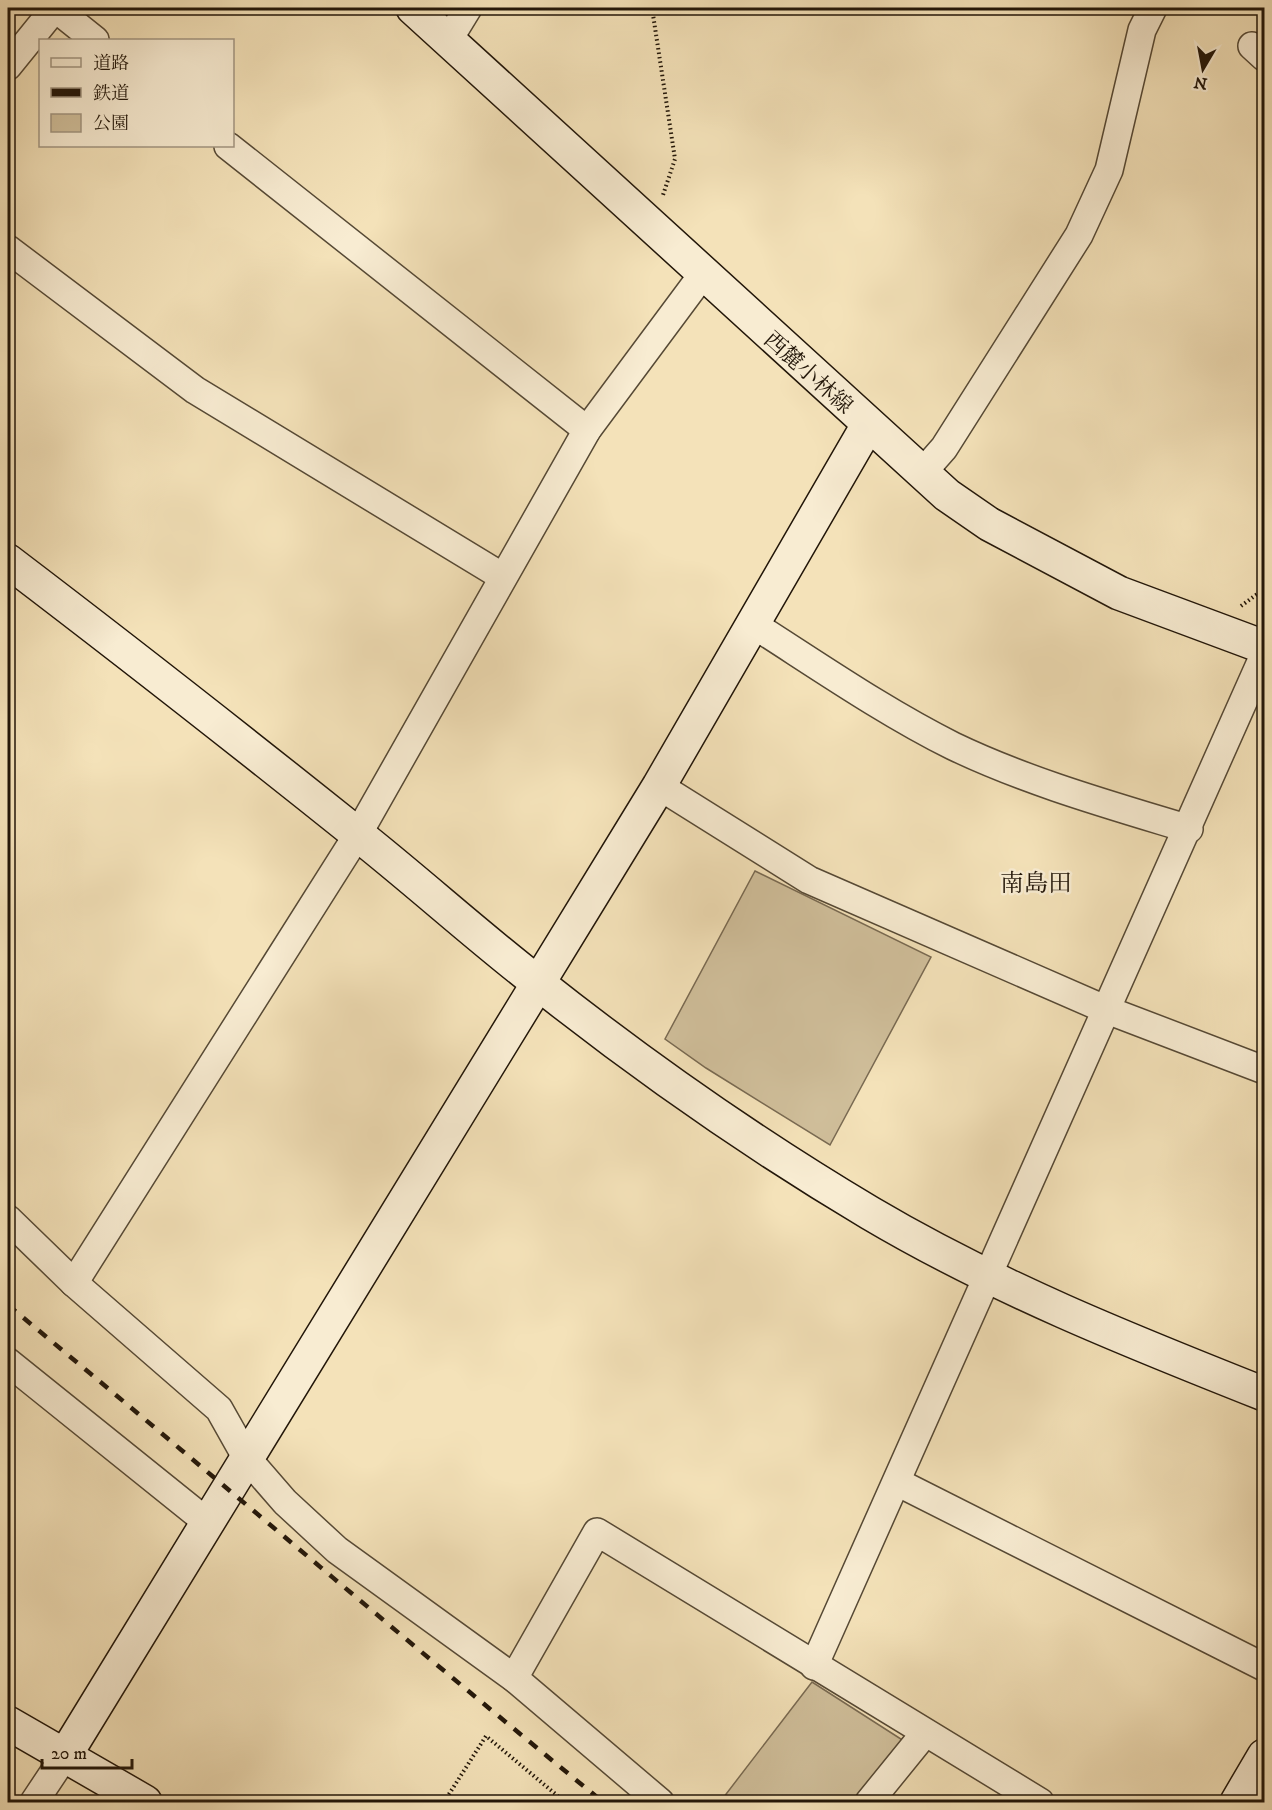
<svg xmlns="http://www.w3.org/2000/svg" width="1272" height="1810" font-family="'IM FELL DW Pica','Noto Serif JP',serif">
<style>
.green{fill:#d0bf9b;stroke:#796a52;stroke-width:1.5}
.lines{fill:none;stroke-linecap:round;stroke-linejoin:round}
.street-casing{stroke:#564935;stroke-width:30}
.secondary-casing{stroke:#221609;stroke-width:36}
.path{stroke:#221609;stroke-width:4;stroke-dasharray:1.5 3;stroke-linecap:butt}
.street{stroke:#f8ecd2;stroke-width:27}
.secondary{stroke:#f8ecd2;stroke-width:33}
.rail{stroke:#221609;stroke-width:4.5;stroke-dasharray:10 10;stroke-linecap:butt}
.labels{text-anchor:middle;stroke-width:5;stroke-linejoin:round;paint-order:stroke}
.street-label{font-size:22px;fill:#221609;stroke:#f8ecd2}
.neighbourhood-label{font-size:24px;fill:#221609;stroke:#f8ecd2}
</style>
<rect width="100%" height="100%" fill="#f4e2b9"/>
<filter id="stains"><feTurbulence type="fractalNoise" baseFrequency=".00333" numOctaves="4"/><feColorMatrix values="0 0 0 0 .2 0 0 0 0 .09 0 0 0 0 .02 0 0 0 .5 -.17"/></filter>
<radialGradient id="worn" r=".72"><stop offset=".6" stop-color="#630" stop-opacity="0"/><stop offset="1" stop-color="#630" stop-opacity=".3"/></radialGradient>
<g class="green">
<path d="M755 871 931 957 830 1145 706 1068 665 1039Z"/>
<path d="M812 1682 904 1741 856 1802H720Z"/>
</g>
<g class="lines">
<defs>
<g id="street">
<path d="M55 8 95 40"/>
<path d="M449 39 468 8"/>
<path d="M1252 46 1264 57"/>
<path d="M8 66 55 8"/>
<path d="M228 146 587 430"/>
<path d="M8 249 195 390 503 577"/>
<path d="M922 473 944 448 1079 235 1109 170 1142 30 1153 8"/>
<path d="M751 623C817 665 883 711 953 746 1028 782 1110 805 1189 829"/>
<path d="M659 786 809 880 1107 1010 1264 1070"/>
<path d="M8 1219 74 1283 219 1409 246 1457 285 1502 337 1550 514 1678 660 1802"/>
<path d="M74 1283 358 834 587 430 703 274"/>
<path d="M8 1362 207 1522"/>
<path d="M897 1482 1264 1667"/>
<path d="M814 1666 1264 655"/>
<path d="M514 1678 597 1532 1040 1802"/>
<path d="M34 1802 64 1757"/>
<path d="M869 1802 925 1733"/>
</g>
<g id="secondary">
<path d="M413 8 947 495 989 524 1119 593 1264 647"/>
<path d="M8 561C125 650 241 741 356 833 418 882 476 935 538 983 644 1067 754 1144 870 1213 995 1287 1130 1341 1264 1394"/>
<path d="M8 1723 145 1802"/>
<path d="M64 1757 659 786 868 425"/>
<path d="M1237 1802 1264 1756"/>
</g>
</defs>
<use href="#street" class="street-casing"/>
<use href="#secondary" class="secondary-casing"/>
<g class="path">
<path d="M652 8 675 159 663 195"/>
<path d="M1241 606 1264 589"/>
<path d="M444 1802 486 1736 565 1802"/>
</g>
<use href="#street" class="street"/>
<use href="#secondary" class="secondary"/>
<path class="rail" d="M8 1305C207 1470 403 1639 603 1802"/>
</g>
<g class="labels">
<g class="street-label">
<text transform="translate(809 372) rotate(42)" y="8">西麓小林線</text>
</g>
<g class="neighbourhood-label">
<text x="1036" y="891">南島田</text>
</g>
</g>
<rect width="1272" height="1810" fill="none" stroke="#f4e2b9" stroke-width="30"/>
<rect x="9" y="9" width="1254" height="1792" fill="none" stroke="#221609" stroke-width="3"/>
<rect x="15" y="15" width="1242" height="1780" fill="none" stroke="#221609" stroke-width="1.5"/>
<rect x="39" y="39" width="195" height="108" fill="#f8ecd2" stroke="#a29682" stroke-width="1.5"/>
<rect x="51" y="58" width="30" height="9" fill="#f8ecd2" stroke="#a29682" stroke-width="1.5"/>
<text x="93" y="69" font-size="18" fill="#221609">道路</text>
<rect x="51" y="88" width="30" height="9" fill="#221609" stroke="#a29682" stroke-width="1.5"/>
<text x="93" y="99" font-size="18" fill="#221609">鉄道</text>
<rect x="51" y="114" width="30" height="18" fill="#d0bf9b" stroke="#a29682" stroke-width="1.5"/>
<text x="93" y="129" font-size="18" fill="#221609">公園</text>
<g transform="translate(1203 69) rotate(190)" stroke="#f8ecd2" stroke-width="4.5" paint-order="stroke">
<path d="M0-4.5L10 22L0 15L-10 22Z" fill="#221609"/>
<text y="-9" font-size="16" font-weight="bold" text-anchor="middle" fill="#221609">N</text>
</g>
<path d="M42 1759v9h90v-9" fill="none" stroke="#221609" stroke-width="3"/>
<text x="51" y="1759" font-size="18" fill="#221609" stroke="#f8ecd2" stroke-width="4.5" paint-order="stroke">20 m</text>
<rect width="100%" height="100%" filter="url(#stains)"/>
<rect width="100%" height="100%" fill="url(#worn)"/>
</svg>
